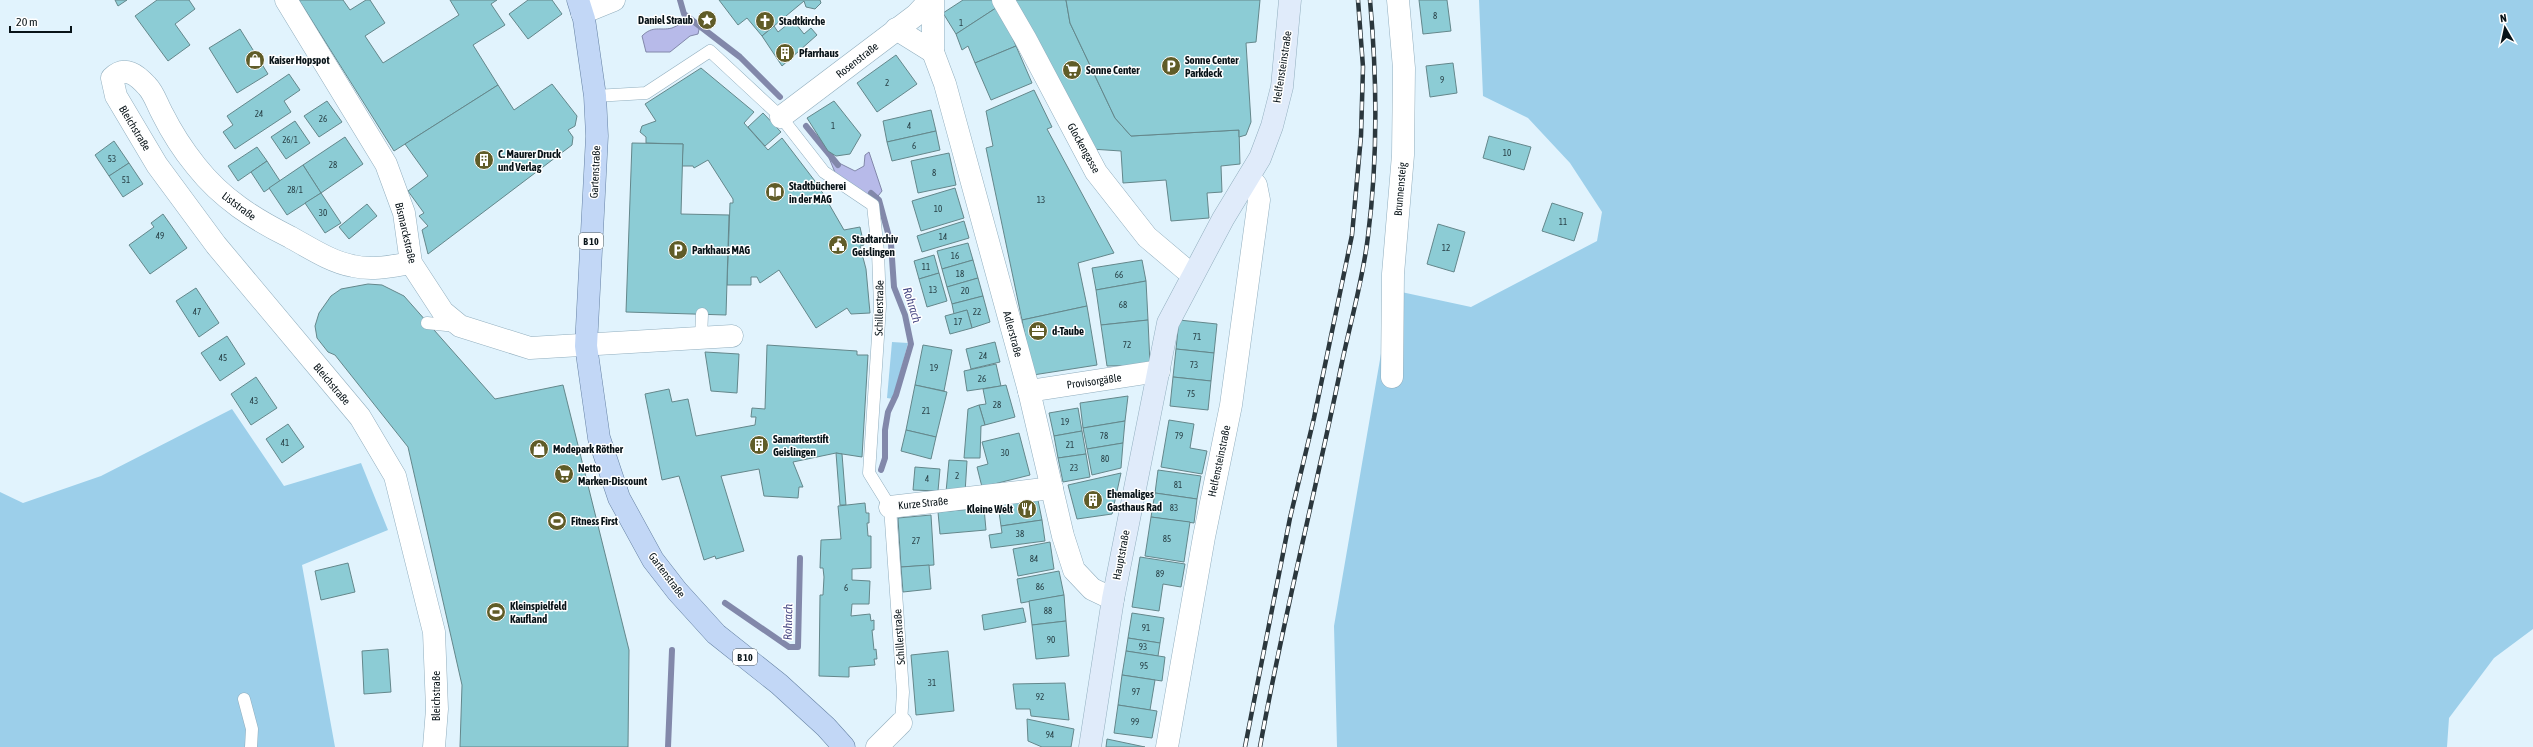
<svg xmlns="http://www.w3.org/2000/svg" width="2533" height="747" font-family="'Asap Condensed',sans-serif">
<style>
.green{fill:#9ccfea}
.water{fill:#b7bae9;stroke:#8288aa}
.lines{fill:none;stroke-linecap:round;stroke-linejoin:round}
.stream{stroke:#8288aa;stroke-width:6}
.building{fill:#8cccd5;stroke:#64878b}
.lane-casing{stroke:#91aebe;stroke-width:13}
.street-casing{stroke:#91aebe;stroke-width:23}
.secondary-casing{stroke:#91aebe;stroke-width:23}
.primary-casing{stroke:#6682a4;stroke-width:23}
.lane{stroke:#fff;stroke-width:12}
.street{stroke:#fff;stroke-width:22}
.secondary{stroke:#e0ebfa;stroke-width:22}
.primary{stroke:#c2d7f6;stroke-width:22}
.rail-casing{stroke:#2b373d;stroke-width:4.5}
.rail{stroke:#fff;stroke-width:3;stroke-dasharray:9;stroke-linecap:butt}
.labels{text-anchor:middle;stroke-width:3;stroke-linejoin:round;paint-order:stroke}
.number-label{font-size:9px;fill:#294147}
.shield{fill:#fff;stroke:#525a5d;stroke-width:1}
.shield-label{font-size:10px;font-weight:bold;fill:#081318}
.poi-label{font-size:11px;font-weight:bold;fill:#081318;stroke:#fff;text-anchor:start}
.street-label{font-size:11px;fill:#081318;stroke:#fff}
.water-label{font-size:12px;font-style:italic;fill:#4b4b86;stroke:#fff}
</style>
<rect width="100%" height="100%" fill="#e1f3fd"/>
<g class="green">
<path d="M1479 0H2533V629L2494 658 2449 718 2447 747H1337L1334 626 1392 290 1471 307 1597 241 1602 212 1570 163 1528 118 1483 96Z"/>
<path d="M892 342 908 343 893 399 887 398Z"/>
<path d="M232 409 284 486 361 463 388 530 302 565 335 747H0V492L23 503 101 476Z"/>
</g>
<g class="water">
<path d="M689 17 700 25 698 34 690 36 670 52H646L642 36C653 25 660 31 672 28 678 26 684 21 689 17Z"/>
<path d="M869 152 882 191 875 200 839 182 829 158 855 171 864 166 865 155Z"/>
</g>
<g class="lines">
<g class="stream">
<path d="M680 0 684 14 740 57 780 97"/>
<path d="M806 126 838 165"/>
<path d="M871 193 879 200 891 244 894 287 905 315 911 344 896 395 888 412 885 430V458L881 470"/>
<path d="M725 603 789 647H798L800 558"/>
<path d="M668 747 672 650"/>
</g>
</g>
<g class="building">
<path d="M115 0H127L118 6Z"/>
<path d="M157 0H189L195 9 175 24 190 45 168 61 135 16Z"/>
<path d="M299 0H343L350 10 366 0H370L385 23 365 36 383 63 459 15 450 0H497L491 4 505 25 473 45 498 85 394 151Z"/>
<path d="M528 0H552L562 14 528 39 509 14Z"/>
<path d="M719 0H820L821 3 815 9 806 7 804 1 762 36 747 18 738 25Z"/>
<path d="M963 0H995L999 6 956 34 943 13Z"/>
<path d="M1015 0H1066L1070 23 1115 118 1131 136 1239 130 1240 164 1221 166 1222 192 1207 193 1209 218 1171 221 1166 180 1123 183 1121 151 1091 149Z"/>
<path d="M1066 0H1260L1256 42 1246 43 1251 122 1246 135 1239 137V130L1131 136 1115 118 1070 23Z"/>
<path d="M1419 0H1447L1451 31 1423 34Z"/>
<path d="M999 6 1016 46 975 63 968 46 962 50 956 34Z"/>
<path d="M793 20 804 34 811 28 817 35 782 66 762 36 774 26 778 32Z"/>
<path d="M240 29 268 74 237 93 209 48Z"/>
<path d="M1016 46 1032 83 991 100 975 63Z"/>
<path d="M896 55 917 84 877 112 857 83Z"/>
<path d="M1453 63 1457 93 1430 97 1426 66Z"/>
<path d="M701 68 754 112 744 123 768 150 782 138 818 185 844 230 860 227 864 245 860 246 866 269 870 313 851 314 847 308 816 328 779 270 760 283 757 277H751V285H727L730 203H733V199L708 160 694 168 693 166H682L683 144 646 143V137L640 132 642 126 656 121 645 104Z"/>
<path d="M289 74 300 90 284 101 291 112 235 149 223 132 233 125 227 116Z"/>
<path d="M552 84 577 116 575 126 568 130 573 137 572 145 428 254 422 230 428 226 419 216 424 213 408 191 428 176 405 144 498 85 514 110Z"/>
<path d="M1034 90 1052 127 1047 129 1114 253 1078 263 1087 306 1022 320 986 148 993 146 986 111Z"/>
<path d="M327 101 342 122 319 137 304 116Z"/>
<path d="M834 101 861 135 850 154 836 156 828 151 807 118Z"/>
<path d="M931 110 936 131 887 142 883 121Z"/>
<path d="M763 113 781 132 765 146 748 127Z"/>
<path d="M295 121 310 143 286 159 271 137Z"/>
<path d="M936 131 940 150 892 161 887 142Z"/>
<path d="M1489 136 1531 147 1524 170 1483 158Z"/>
<path d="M345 137 363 164 321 193 303 165Z"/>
<path d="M114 141 129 163 109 176 95 155Z"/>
<path d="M632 143 683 144 681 214 729 215 726 315 626 312Z"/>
<path d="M257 147 267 161 238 181 228 166Z"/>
<path d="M949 153 956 185 918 193 911 161Z"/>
<path d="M267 161 280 181 264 192 251 172Z"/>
<path d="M129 163 143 184 123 197 109 176Z"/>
<path d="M303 165 321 193 287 215 269 188Z"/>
<path d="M955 188 964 218 921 231 912 201Z"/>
<path d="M321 193 341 223 325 233 305 203Z"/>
<path d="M1552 203 1583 213 1574 241 1542 231Z"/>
<path d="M367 204 377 216 349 239 339 227Z"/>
<path d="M163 214 187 248 150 274 129 245 154 227 151 223Z"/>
<path d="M964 221 969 238 922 252 917 236Z"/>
<path d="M1438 224 1465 232 1454 272 1427 264Z"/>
<path d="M968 243 973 260 942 269 937 251Z"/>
<path d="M934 255 939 273 919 279 914 261Z"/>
<path d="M973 260 978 278 947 287 942 269Z"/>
<path d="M1142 260 1146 281 1096 290 1092 268Z"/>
<path d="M939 273 947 301 927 307 919 279Z"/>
<path d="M978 278 983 296 952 304 947 287Z"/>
<path d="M1146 281 1148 320 1101 325 1096 290Z"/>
<path d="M368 284 382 285 404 296 495 399 563 385 629 650 628 747H460L462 685 408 447 335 355 328 352 317 338 315 326 319 313 331 296 341 289Z"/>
<path d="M196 288 219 323 199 337 176 301Z"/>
<path d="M983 296 990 322 972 328 967 310 954 314 952 304Z"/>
<path d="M1087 306 1097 365 1033 375 1022 320Z"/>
<path d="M967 310 972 328 950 334 945 316Z"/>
<path d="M1148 320 1150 365 1107 366 1101 325Z"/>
<path d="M1179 320 1217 324 1214 353 1176 349Z"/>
<path d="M227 336 245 364 220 381 201 353Z"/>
<path d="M995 342 1000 362 971 369 966 349Z"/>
<path d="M767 345 857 351V355H868L862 457 836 453 793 462 803 487H799L798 498 764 496 759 469 721 476 744 551 716 559 715 556 704 560 679 476 662 480 645 394 669 389 672 402 688 399 696 436 755 425 756 417H751L752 408 765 409Z"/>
<path d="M923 345 952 350 944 391 915 385Z"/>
<path d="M1176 349 1214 353 1211 381 1173 377Z"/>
<path d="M705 352 739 354 737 393 711 391Z"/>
<path d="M996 364 1001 386 967 391 964 371Z"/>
<path d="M256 377 277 408 251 425 231 394Z"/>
<path d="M1173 377 1211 381 1208 410 1170 406Z"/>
<path d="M915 385 947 392 936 437 906 430Z"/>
<path d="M1006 385 1015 417 985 425 979 405 986 404 983 389Z"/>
<path d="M1128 396 1125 421 1083 428 1080 403Z"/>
<path d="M979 405 985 425 981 426 980 458H964L968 409Z"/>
<path d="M1078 408 1082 431 1054 436 1049 413Z"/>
<path d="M1169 420 1194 424 1190 448 1207 451 1202 474 1161 467Z"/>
<path d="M1125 421 1123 443 1087 449 1083 428Z"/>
<path d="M288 424 304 447 282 463 266 439Z"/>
<path d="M906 430 936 437 931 459 901 451Z"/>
<path d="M1082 431 1086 454 1058 458 1054 436Z"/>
<path d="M1019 433 1030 475 982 487 977 467 988 464 982 442Z"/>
<path d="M1123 443 1121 468 1092 475 1087 449Z"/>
<path d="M836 453 842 454 846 505H840Z"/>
<path d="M1086 454 1090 477 1063 482 1058 458Z"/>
<path d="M949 460 967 461 965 493 946 492Z"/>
<path d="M915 467 940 469 938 491 913 490Z"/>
<path d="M1158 470 1201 476 1197 499 1155 493Z"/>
<path d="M1121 473 1112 514 1077 519 1068 485Z"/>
<path d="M1155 493 1197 499 1194 523 1151 517Z"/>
<path d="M1038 500 1042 520 1001 526 998 505Z"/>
<path d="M865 503 866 513H869V523H867L868 536H871V568L852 569V580L870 581 869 604H852L851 616 870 614 871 621 874 620V630H872L874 650 876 649 877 659H874L875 665 849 667V677L819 676 820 595H823L824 577 823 568H820L821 540 841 539 838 506Z"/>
<path d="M984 508 986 530 940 534 938 512Z"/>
<path d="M931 515 934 565 901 567 898 518Z"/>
<path d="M1151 517 1190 522 1184 562 1145 556Z"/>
<path d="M1042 520 1045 541 991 548 989 535 1002 533 1001 526Z"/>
<path d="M1050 542 1054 569 1018 576 1013 549Z"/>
<path d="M1140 557 1185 564 1181 587 1163 584 1159 611 1132 607Z"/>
<path d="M348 563 355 592 321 600 315 571Z"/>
<path d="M929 565 931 589 903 592 901 567Z"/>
<path d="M1059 571 1064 595 1021 603 1017 579Z"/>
<path d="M1064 595 1066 621 1032 625 1029 601Z"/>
<path d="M1023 608 1026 622 984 630 982 615Z"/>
<path d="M1132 613 1164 618 1160 643 1128 638Z"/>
<path d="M1066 621 1069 656 1036 659 1032 625Z"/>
<path d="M1128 638 1160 643 1158 656 1126 651Z"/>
<path d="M388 649 391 692 364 694 362 651Z"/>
<path d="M948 651 954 711 916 715 911 655Z"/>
<path d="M1126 651 1165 657 1162 681 1122 675Z"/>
<path d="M1122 675 1155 680 1150 710 1118 705Z"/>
<path d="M1065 683 1069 720 1031 716 1030 709H1016L1013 684Z"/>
<path d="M1118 705 1157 711 1152 738 1114 733Z"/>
<path d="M1027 719 1074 729 1071 747H1042L1028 741Z"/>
<path d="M1107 739 1145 747H1106Z"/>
</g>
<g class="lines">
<defs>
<g id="lane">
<path d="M595 96 646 93 710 51 781 117 824 172 873 205 878 252 880 306 869 473 890 507 903 692 901 723"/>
<path d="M427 323 456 326"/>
<path d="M701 338 702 314"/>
<path d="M244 699 252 729 251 747"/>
</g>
<g id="street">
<path d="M286 0 386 164 404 213 411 263 443 312 460 326 530 348 732 336"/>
<path d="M933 0V52L945 84 1029 391 1063 536 1074 570 1092 589 1113 599"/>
<path d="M1003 0 1025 38 1096 172 1147 237 1192 275"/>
<path d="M582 13 614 0"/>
<path d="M896 29 933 52"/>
<path d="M781 117 916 15 930 0"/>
<path d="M411 263C393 266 372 271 353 266 331 262 310 248 290 237 254 219 222 199 196 166 183 150 171 131 162 113 157 104 154 93 147 86 137 75 125 65 112 78L116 96 157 165 216 245 360 417 395 476 434 632 437 709 434 747"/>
<path d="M1392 377 1393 274 1403 155 1404 68 1398 0"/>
<path d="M1029 391 1159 371"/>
<path d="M890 507 1052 488"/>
<path d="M877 747 901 723"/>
<path d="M1167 747 1204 537 1231 405 1259 200 1256 185 1249 177"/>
</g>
<path id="secondary" d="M1090 747 1113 599 1168 323 1223 219 1260 158 1272 126 1282 87 1290 0"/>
<path id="primary" d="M578 0 584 19 595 96 597 136 586 346 599 438 619 498 653 560 677 591 716 634 779 684 826 727 844 747"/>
</defs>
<use href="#lane" class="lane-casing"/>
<use href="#street" class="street-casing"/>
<use href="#secondary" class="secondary-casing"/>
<use href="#primary" class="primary-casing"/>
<use href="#lane" class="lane"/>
<use href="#street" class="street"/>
<use href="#secondary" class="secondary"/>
<use href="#primary" class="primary"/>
<defs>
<g id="rail">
<path d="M1245 747 1290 518 1314 418 1352 235 1361 136 1363 67 1358 0"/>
<path d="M1260 747C1283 619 1315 494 1341 367 1350 323 1363 280 1368 236 1378 158 1377 78 1370 0"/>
</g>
</defs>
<use href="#rail" class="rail-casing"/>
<use href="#rail" class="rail"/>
</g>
<defs>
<symbol id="sight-disc" viewBox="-11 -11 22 22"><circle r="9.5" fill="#605c28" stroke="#fff"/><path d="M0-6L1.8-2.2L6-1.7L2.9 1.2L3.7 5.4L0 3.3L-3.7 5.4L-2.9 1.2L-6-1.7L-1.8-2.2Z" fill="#fff"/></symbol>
<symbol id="church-disc" viewBox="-11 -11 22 22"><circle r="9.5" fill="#605c28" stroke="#fff"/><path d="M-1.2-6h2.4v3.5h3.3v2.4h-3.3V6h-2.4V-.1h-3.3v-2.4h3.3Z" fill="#fff"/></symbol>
<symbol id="building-disc" viewBox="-11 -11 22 22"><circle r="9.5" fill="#605c28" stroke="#fff"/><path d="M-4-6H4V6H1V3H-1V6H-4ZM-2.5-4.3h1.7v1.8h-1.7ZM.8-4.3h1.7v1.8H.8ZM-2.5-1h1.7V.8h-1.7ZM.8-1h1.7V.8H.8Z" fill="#fff"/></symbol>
<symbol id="shop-disc" viewBox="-11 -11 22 22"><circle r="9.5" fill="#605c28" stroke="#fff"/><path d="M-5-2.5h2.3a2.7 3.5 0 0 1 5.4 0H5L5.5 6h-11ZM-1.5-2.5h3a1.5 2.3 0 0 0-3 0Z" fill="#fff"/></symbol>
<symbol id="parking-disc" viewBox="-11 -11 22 22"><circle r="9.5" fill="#605c28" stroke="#fff"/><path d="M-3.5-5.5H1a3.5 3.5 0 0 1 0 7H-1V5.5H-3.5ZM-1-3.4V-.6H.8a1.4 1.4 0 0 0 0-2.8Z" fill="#fff"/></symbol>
<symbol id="supermarket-disc" viewBox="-11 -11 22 22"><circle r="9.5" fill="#605c28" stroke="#fff"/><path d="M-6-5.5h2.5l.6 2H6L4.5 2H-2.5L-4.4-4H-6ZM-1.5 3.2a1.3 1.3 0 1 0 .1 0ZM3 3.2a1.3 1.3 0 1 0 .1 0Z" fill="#fff"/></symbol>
<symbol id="library-disc" viewBox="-11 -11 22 22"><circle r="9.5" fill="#605c28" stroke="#fff"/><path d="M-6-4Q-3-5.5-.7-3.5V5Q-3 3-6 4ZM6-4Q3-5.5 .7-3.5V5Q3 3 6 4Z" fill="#fff"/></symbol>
<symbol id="civic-disc" viewBox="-11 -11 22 22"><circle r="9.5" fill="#605c28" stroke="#fff"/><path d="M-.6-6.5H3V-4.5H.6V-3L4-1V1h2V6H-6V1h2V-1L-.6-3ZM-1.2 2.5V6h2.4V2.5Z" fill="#fff"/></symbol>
<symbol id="office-disc" viewBox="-11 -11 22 22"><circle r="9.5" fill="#605c28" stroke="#fff"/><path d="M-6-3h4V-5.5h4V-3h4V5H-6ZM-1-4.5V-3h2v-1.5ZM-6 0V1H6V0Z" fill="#fff"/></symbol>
<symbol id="restaurant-disc" viewBox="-11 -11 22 22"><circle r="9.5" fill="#605c28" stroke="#fff"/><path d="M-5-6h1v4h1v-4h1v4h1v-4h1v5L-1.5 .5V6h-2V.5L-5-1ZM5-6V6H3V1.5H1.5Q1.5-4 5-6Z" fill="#fff"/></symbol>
<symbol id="stadium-disc" viewBox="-11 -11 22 22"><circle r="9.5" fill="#605c28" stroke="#fff"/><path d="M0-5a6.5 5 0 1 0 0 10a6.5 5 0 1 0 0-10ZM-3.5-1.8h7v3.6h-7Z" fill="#fff"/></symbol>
</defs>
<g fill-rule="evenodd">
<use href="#sight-disc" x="696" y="9" width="22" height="22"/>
<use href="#church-disc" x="754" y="10" width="22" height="22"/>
<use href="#building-disc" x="774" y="42" width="22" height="22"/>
<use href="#shop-disc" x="244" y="49" width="22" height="22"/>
<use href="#parking-disc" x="1160" y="55" width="22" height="22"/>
<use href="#supermarket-disc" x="1061" y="59" width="22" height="22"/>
<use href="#building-disc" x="473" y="149" width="22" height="22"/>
<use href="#library-disc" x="764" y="181" width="22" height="22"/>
<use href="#civic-disc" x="827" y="234" width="22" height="22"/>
<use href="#parking-disc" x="667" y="239" width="22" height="22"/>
<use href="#office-disc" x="1027" y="320" width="22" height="22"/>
<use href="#building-disc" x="748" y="434" width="22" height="22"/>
<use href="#shop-disc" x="528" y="438" width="22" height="22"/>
<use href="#supermarket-disc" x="553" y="463" width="22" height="22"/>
<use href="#building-disc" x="1082" y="489" width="22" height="22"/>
<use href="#restaurant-disc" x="1016" y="498" width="22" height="22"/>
<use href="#stadium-disc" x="546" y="510" width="22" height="22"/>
<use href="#stadium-disc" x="485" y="601" width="22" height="22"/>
</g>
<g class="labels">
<g class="number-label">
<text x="1435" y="19">8</text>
<text x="961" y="26">1</text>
<text x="1442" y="83">9</text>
<text x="887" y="86">2</text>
<text x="259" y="117">24</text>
<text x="323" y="122">26</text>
<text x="833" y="129">1</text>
<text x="909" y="129">4</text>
<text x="290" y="143">26/1</text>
<text x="914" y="149">6</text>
<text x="1507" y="156">10</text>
<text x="112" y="162">53</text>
<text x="333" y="168">28</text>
<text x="934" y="176">8</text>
<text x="126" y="183">51</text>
<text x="295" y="193">28/1</text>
<text x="1041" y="203">13</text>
<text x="938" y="212">10</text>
<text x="323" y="216">30</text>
<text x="1563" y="225">11</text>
<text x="160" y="239">49</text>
<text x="943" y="240">14</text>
<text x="1446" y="251">12</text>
<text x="955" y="259">16</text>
<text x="926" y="270">11</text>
<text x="960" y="277">18</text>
<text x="1119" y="278">66</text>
<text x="933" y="293">13</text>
<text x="965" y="294">20</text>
<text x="1123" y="308">68</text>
<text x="197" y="315">47</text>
<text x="977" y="315">22</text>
<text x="958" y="325">17</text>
<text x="1197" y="340">71</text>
<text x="1127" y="348">72</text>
<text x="983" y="359">24</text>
<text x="223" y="361">45</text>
<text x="1194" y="368">73</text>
<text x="934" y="371">19</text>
<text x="982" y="382">26</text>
<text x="1191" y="397">75</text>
<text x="254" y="404">43</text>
<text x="997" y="408">28</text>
<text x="926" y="414">21</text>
<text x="1065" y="425">19</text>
<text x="1104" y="439">78</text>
<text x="1179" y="439">79</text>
<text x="285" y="446">41</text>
<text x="1070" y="448">21</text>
<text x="1005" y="456">30</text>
<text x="1105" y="462">80</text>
<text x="1074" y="471">23</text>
<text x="957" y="479">2</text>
<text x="927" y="482">4</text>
<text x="1178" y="488">81</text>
<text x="1174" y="511">83</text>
<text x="1020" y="537">38</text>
<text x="1167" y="542">85</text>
<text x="916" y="544">27</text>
<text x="1034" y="562">84</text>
<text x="1160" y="577">89</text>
<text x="1040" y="590">86</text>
<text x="846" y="591">6</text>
<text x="1048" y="614">88</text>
<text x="1146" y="631">91</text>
<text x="1051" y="643">90</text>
<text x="1143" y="650">93</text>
<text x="1144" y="669">95</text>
<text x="932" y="686">31</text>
<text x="1136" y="695">97</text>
<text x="1040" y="700">92</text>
<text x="1135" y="725">99</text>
<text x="1050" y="738">94</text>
</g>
<g class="shield">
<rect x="579" y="233" width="24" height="16" rx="3"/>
<rect x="733" y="649" width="24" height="16" rx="3"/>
</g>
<g class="shield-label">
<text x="591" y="245">B 10</text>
<text x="745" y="661">B 10</text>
</g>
<g class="poi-label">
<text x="693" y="24" text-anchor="end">Daniel Straub</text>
<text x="779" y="25">Stadtkirche</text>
<text x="799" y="57">Pfarrhaus</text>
<text x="269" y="64">Kaiser Hopspot</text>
<text x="1185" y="64">Sonne Center<tspan x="1185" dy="13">Parkdeck</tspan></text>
<text x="1086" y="74">Sonne Center</text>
<text x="498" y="158">C. Maurer Druck<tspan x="498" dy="13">und Verlag</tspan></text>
<text x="789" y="190">Stadtbücherei<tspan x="789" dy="13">in der MAG</tspan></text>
<text x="852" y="243">Stadtarchiv<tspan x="852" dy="13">Geislingen</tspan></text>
<text x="692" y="254">Parkhaus MAG</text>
<text x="1052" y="335">d-Taube</text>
<text x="773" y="443">Samariterstift<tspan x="773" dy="13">Geislingen</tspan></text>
<text x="553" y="453">Modepark Röther</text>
<text x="578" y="472">Netto<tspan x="578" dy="13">Marken-Discount</tspan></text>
<text x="1107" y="498">Ehemaliges<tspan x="1107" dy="13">Gasthaus Rad</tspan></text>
<text x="1013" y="513" text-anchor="end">Kleine Welt</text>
<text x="571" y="525">Fitness First</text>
<text x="510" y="610">Kleinspielfeld<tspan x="510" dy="13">Kaufland</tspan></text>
</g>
<g class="street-label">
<text transform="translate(857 60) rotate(-38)" y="4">Rosenstraße</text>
<text transform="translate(1282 67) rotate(-81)" y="4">Helfensteinstraße</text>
<text transform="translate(135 128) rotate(59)" y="4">Bleichstraße</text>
<text transform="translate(1084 148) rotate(61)" y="4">Glockengasse</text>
<text transform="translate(595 172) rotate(-87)" y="4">Gartenstraße</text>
<text transform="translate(1400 189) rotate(-85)" y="4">Brunnensteig</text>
<text transform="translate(239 206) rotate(37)" y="4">Liststraße</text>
<text transform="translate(406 233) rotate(77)" y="4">Bismarckstraße</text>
<text transform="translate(879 308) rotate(-89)" y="4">Schillerstraße</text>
<text transform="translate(1013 334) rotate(75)" y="4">Adlerstraße</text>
<text transform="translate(1094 381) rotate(-8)" y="4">Provisorgäßle</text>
<text transform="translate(332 384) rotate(50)" y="4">Bleichstraße</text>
<text transform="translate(1219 461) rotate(-78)" y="4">Helfensteinstraße</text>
<text transform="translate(923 503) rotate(-6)" y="4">Kurze Straße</text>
<text transform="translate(1121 555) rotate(-79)" y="4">Hauptstraße</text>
<text transform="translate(667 575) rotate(53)" y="4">Gartenstraße</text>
<text transform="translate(899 637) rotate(-94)" y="4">Schillerstraße</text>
<text transform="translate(436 696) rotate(-90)" y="4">Bleichstraße</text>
</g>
<g class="water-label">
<text transform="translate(912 305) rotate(73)" y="4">Rohrach</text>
<text transform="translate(788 622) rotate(-89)" y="4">Rohrach</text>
</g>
</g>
<g transform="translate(2505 28) rotate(351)" stroke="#ffffff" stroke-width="3" paint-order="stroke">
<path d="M0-3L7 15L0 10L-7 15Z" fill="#081318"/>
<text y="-6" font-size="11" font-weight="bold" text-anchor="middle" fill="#081318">N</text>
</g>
<path d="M10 26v6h61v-6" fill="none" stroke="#081318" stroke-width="2"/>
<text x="16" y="26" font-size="12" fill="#081318" stroke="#ffffff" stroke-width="3" paint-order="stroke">20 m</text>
</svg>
